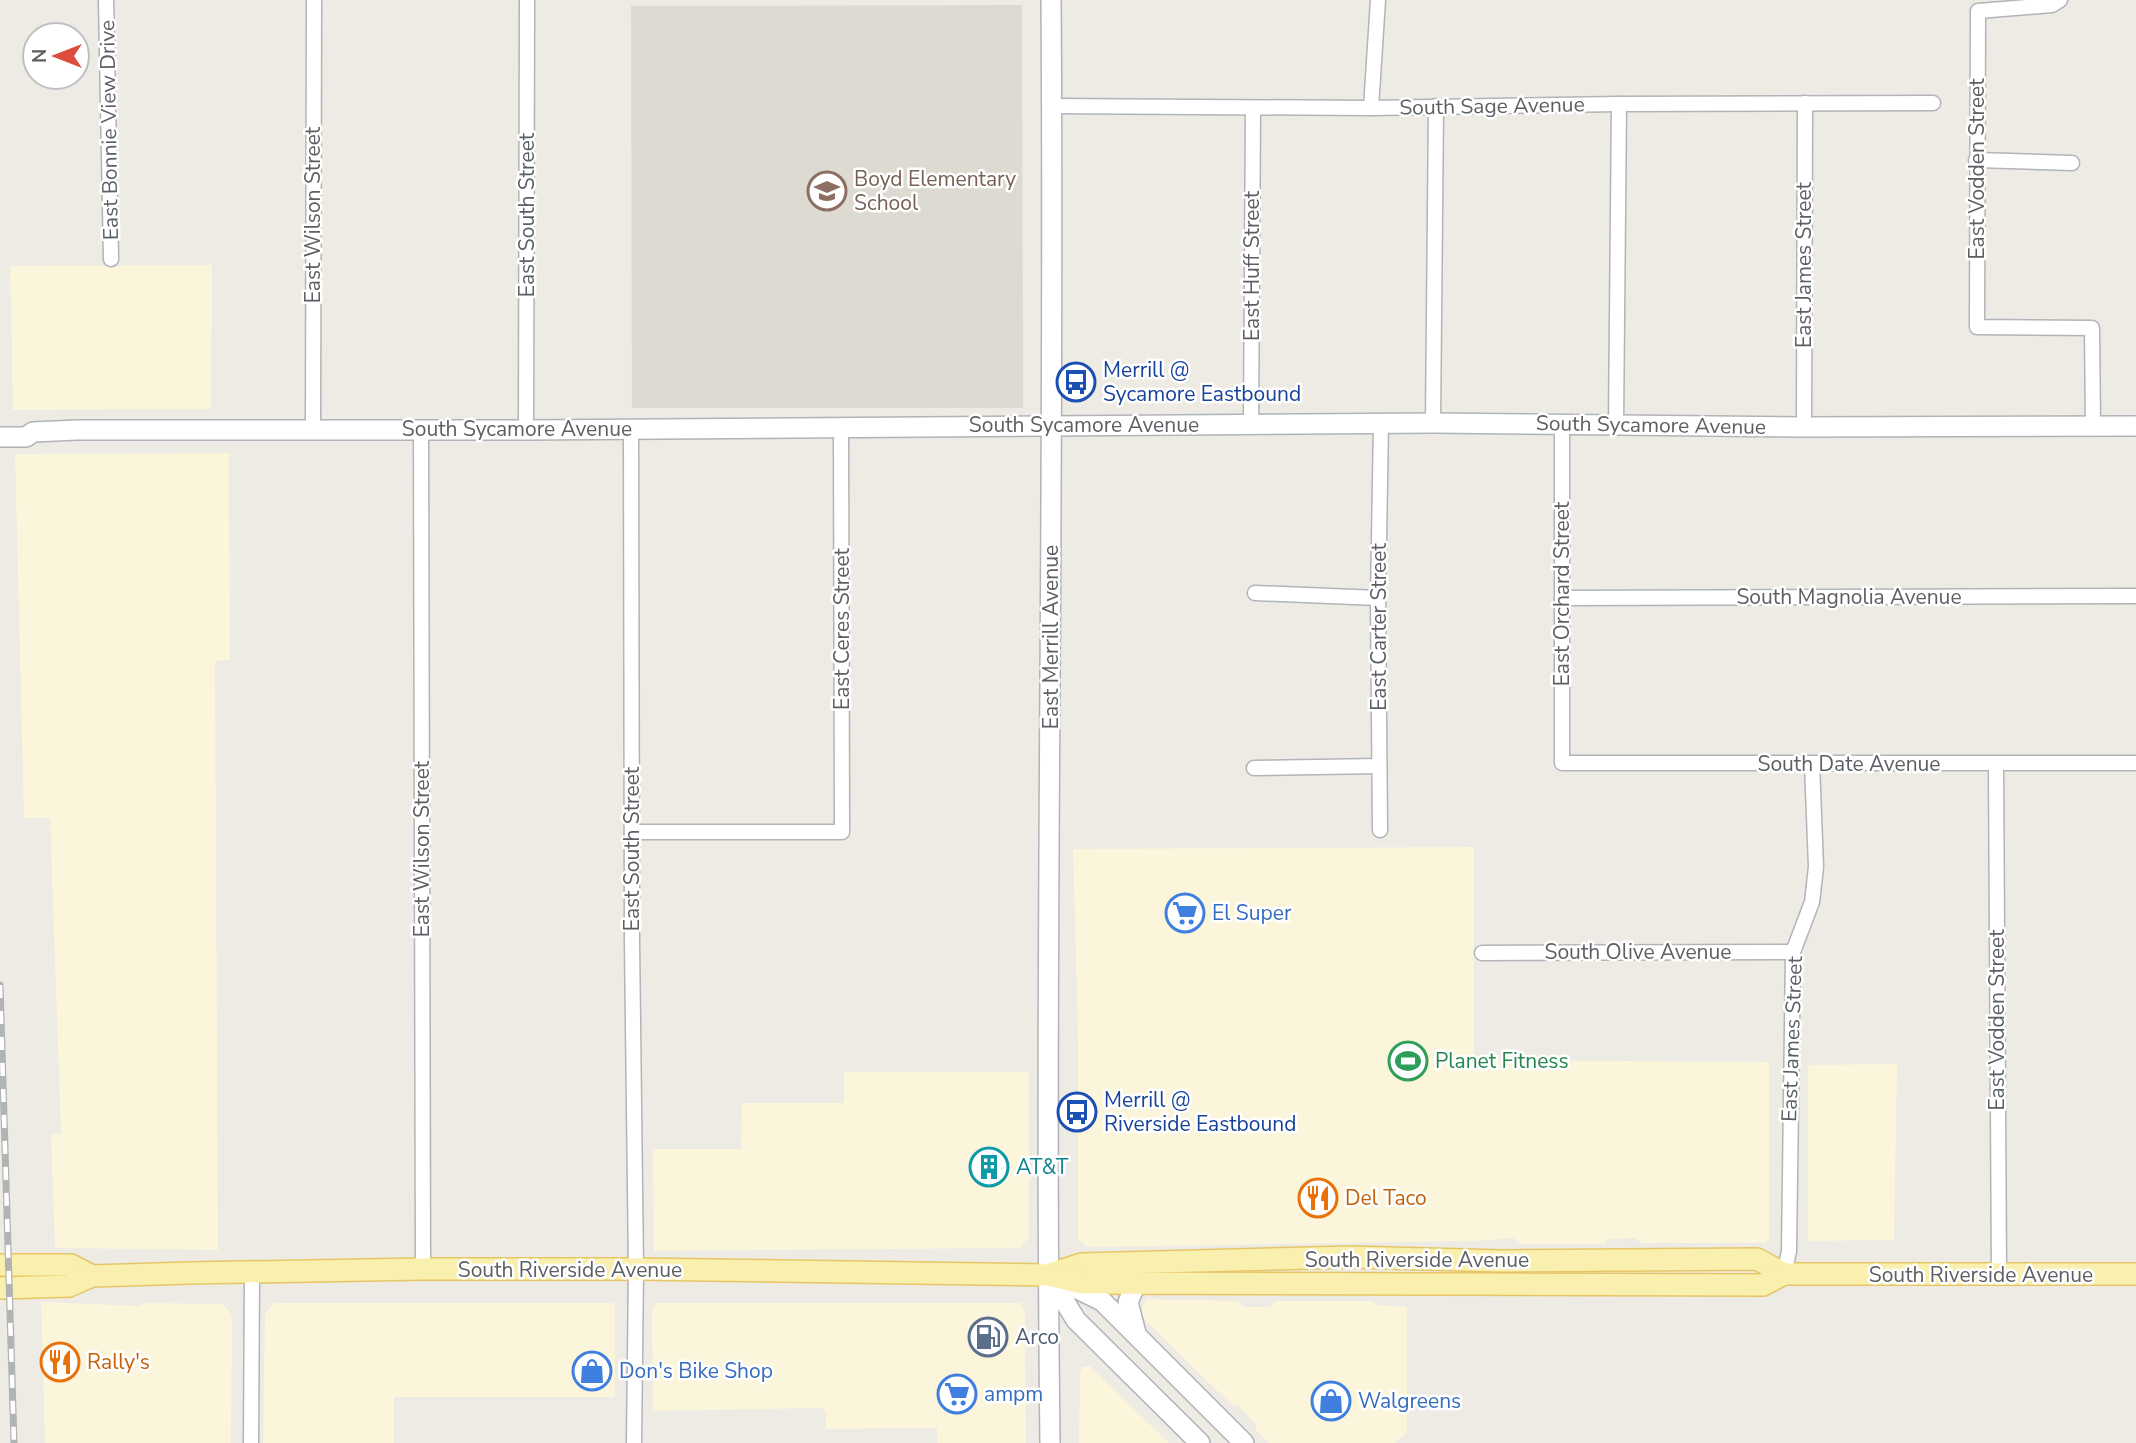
<svg xmlns="http://www.w3.org/2000/svg" width="2136" height="1443" font-family="'Nunito Sans',sans-serif">
<style>
.commercial{fill:#fbf5db}
.education{fill:#dddad2}
.lines{fill:none;stroke-linecap:round;stroke-linejoin:round}
.street-casing{stroke:#b1b4b8;stroke-width:17}
.secondary-casing{stroke:#b0b3b8;stroke-width:22}
.primary-casing{stroke:#e6c664;stroke-width:24}
.street{stroke:#fff;stroke-width:14}
.secondary{stroke:#fff;stroke-width:19}
.primary{stroke:#f9efae;stroke-width:21}
.rail-casing{stroke:#b2b3b3;stroke-width:7}
.rail{stroke:#fff;stroke-width:4.5;stroke-dasharray:13;stroke-linecap:butt}
.labels{text-anchor:middle;stroke-width:5;stroke-linejoin:round;paint-order:stroke}
.street-label{font-size:21px;fill:#5c5f63;stroke:#fff}
.education-label{font-size:21px;fill:#785e54;stroke:#fff;text-anchor:start}
.transit-label{font-size:21px;fill:#164399;stroke:#fff;text-anchor:start}
.shop-label{font-size:21px;fill:#366cbe;stroke:#fff;text-anchor:start}
.leisure-label{font-size:21px;fill:#27864d;stroke:#fff;text-anchor:start}
.culture-label{font-size:21px;fill:#0d838f;stroke:#fff;text-anchor:start}
.food-label{font-size:21px;fill:#c56008;stroke:#fff;text-anchor:start}
.service-label{font-size:21px;fill:#4e5e75;stroke:#fff;text-anchor:start}
</style>
<rect width="100%" height="100%" fill="#edebe4"/>
<g class="commercial">
<path d="M212 265 211 409 13 410 10 266Z"/>
<path d="M229 453 230 660 215 661 218 1250 55 1248 51 1133 61 1134 50 818H24L15 454Z"/>
<path d="M1474 847V1060L1769 1062V1240L1765 1243H1643L1634 1238 1609 1239 1604 1244H1522L1513 1238 1477 1241 1086 1247 1078 1239V1036L1073 849Z"/>
<path d="M1897 1064 1894 1240 1808 1241V1065Z"/>
<path d="M844 1072H1029V1237L1020 1248 654 1251 653 1149H741L742 1103H844Z"/>
<path d="M1146 1299 1238 1301 1244 1307H1271L1276 1301H1371L1377 1305 1407 1307V1432L1395 1443H1269L1256 1430V1424L1238 1405H1232L1139 1314Z"/>
<path d="M41 1302 139 1306 144 1303 223 1304 230 1312 232 1320 231 1443H45Z"/>
<path d="M274 1303H612L615 1305V1397H394V1443H263L265 1314Z"/>
<path d="M656 1303H1021L1025 1312 1026 1443H937V1428L826 1429V1411L821 1408 653 1411 652 1309Z"/>
<path d="M1090 1366 1169 1443H1079L1080 1374 1082 1367Z"/>
</g>
<path class="education" d="M1022 5 1023 408H632L631 6Z"/>
<g class="lines">
<defs>
<g id="street">
<path d="M106 0 111 259"/>
<path d="M2060 0 2052 5 1978 11 1977 327 2092 328 2093 426"/>
<path d="M1052 106 1371 108 1619 104 1933 103"/>
<path d="M1371 108 1378 0"/>
<path d="M1976 160 2072 163"/>
<path d="M1433 423 1436 106"/>
<path d="M1251 424 1253 108"/>
<path d="M1562 424V763H2136"/>
<path d="M1616 425 1619 104"/>
<path d="M1804 427 1805 103"/>
<path d="M313 429 314 0"/>
<path d="M421 429 423 1269"/>
<path d="M631 429 632 942 636 1269 634 1443"/>
<path d="M526 430 527 0"/>
<path d="M1255 593 1378 598"/>
<path d="M1562 598 2136 596"/>
<path d="M1996 765 1999 1275"/>
<path d="M1254 768 1379 766"/>
<path d="M1380 830 1378 598 1381 423"/>
<path d="M632 832H842L841 427"/>
<path d="M1482 953 1793 952"/>
<path d="M1784 1274 1789 1251 1793 952 1812 902 1816 867 1812 764"/>
<path d="M251 1443 252 1272"/>
</g>
<g id="secondary">
<path d="M0 437H26L33 432 77 430H526L1433 423 1804 427 2136 426"/>
<path d="M1049 1276 1076 1320 1200 1443"/>
<path d="M1065 1283 1102 1301 1244 1443"/>
<path d="M1136 1284 1128 1302 1136 1333"/>
<path d="M1050 1443C1044 962 1055 481 1051 0"/>
</g>
<g id="primary">
<path d="M0 1265H71L92 1276"/>
<path d="M1050 1274 1082 1264 1351 1257 1502 1261 1757 1259 1784 1274"/>
<path d="M0 1288 69 1286 92 1276 189 1273 423 1269H636L1048 1275 1082 1283 1763 1285 1784 1274H2136"/>
</g>
</defs>
<use href="#street" class="street-casing"/>
<use href="#secondary" class="secondary-casing"/>
<use href="#primary" class="primary-casing"/>
<use href="#street" class="street"/>
<use href="#secondary" class="secondary"/>
<use href="#primary" class="primary"/>
<defs>
<path id="rail" d="M0 985 14 1443"/>
</defs>
<use href="#rail" class="rail-casing"/>
<use href="#rail" class="rail"/>
</g>
<defs>
<symbol id="school-ring" viewBox="-11 -11 22 22"><circle r="9.5" fill="#fff" stroke="#8d6e63" stroke-width="1.5"/><path d="M0-5L7-2L0 1L-7-2ZM-4 1L0 2.5L4 1V4Q0 6-4 4Z" fill="#8d6e63"/></symbol>
<symbol id="bus-ring" viewBox="-11 -11 22 22"><circle r="9.5" fill="#fff" stroke="#1a4fb4" stroke-width="1.5"/><path d="M-5-6H5V4H4V6H2V4H-2V6H-4V4H-5ZM-3.5-4V0h7V-4ZM-3.5 1.2v1.5H-2V1.2ZM2 1.2v1.5H3.5V1.2Z" fill="#1a4fb4"/></symbol>
<symbol id="supermarket-ring" viewBox="-11 -11 22 22"><circle r="9.5" fill="#fff" stroke="#3f7fe0" stroke-width="1.5"/><path d="M-6-5.5h2.5l.6 2H6L4.5 2H-2.5L-4.4-4H-6ZM-1.5 3.2a1.3 1.3 0 1 0 .1 0ZM3 3.2a1.3 1.3 0 1 0 .1 0Z" fill="#3f7fe0"/></symbol>
<symbol id="stadium-ring" viewBox="-11 -11 22 22"><circle r="9.5" fill="#fff" stroke="#2e9e5b" stroke-width="1.5"/><path d="M0-5a6.5 5 0 1 0 0 10a6.5 5 0 1 0 0-10ZM-3.5-1.8h7v3.6h-7Z" fill="#2e9e5b"/></symbol>
<symbol id="building-ring" viewBox="-11 -11 22 22"><circle r="9.5" fill="#fff" stroke="#0f9aa8" stroke-width="1.5"/><path d="M-4-6H4V6H1V3H-1V6H-4ZM-2.5-4.3h1.7v1.8h-1.7ZM.8-4.3h1.7v1.8H.8ZM-2.5-1h1.7V.8h-1.7ZM.8-1h1.7V.8H.8Z" fill="#0f9aa8"/></symbol>
<symbol id="restaurant-ring" viewBox="-11 -11 22 22"><circle r="9.5" fill="#fff" stroke="#e8710a" stroke-width="1.5"/><path d="M-5-6h1v4h1v-4h1v4h1v-4h1v5L-1.5 .5V6h-2V.5L-5-1ZM5-6V6H3V1.5H1.5Q1.5-4 5-6Z" fill="#e8710a"/></symbol>
<symbol id="fuel-ring" viewBox="-11 -11 22 22"><circle r="9.5" fill="#fff" stroke="#5c6f8a" stroke-width="1.5"/><path d="M-5.5-6h7V0h2V4h1.3V-2.5L3-4.5l.8-.8L6-3V5H2.5V1h-1V6h-7ZM-4.2-4.7v3.2H.2V-4.7Z" fill="#5c6f8a"/></symbol>
<symbol id="shop-ring" viewBox="-11 -11 22 22"><circle r="9.5" fill="#fff" stroke="#3f7fe0" stroke-width="1.5"/><path d="M-5-2.5h2.3a2.7 3.5 0 0 1 5.4 0H5L5.5 6h-11ZM-1.5-2.5h3a1.5 2.3 0 0 0-3 0Z" fill="#3f7fe0"/></symbol>
</defs>
<g fill-rule="evenodd">
<use href="#school-ring" x="805" y="169" width="44" height="44"/>
<use href="#bus-ring" x="1054" y="360" width="44" height="44"/>
<use href="#supermarket-ring" x="1163" y="891" width="44" height="44"/>
<use href="#stadium-ring" x="1386" y="1039" width="44" height="44"/>
<use href="#bus-ring" x="1055" y="1090" width="44" height="44"/>
<use href="#building-ring" x="967" y="1145" width="44" height="44"/>
<use href="#restaurant-ring" x="1296" y="1176" width="44" height="44"/>
<use href="#fuel-ring" x="966" y="1315" width="44" height="44"/>
<use href="#restaurant-ring" x="38" y="1340" width="44" height="44"/>
<use href="#shop-ring" x="570" y="1349" width="44" height="44"/>
<use href="#supermarket-ring" x="935" y="1372" width="44" height="44"/>
<use href="#shop-ring" x="1309" y="1379" width="44" height="44"/>
</g>
<g class="labels">
<g class="street-label">
<text transform="translate(1492 106) rotate(-1)" y="7">South Sage Avenue</text>
<text transform="translate(109 130) rotate(-91)" y="7">East Bonnie View Drive</text>
<text transform="translate(1977 169) rotate(-90)" y="7">East Vodden Street</text>
<text transform="translate(313 215) rotate(-90)" y="7">East Wilson Street</text>
<text transform="translate(527 215) rotate(-90)" y="7">East South Street</text>
<text transform="translate(1804 265) rotate(-90)" y="7">East James Street</text>
<text transform="translate(1252 266) rotate(-90)" y="7">East Huff Street</text>
<text x="1084" y="432">South Sycamore Avenue</text>
<text transform="translate(1651 425) rotate(1)" y="7">South Sycamore Avenue</text>
<text x="517" y="436">South Sycamore Avenue</text>
<text transform="translate(1562 594) rotate(-90)" y="7">East Orchard Street</text>
<text x="1849" y="604">South Magnolia Avenue</text>
<text transform="translate(1379 627) rotate(-90)" y="7">East Carter Street</text>
<text transform="translate(842 629) rotate(-90)" y="7">East Ceres Street</text>
<text transform="translate(1051 637) rotate(-90)" y="7">East Merrill Avenue</text>
<text x="1849" y="771">South Date Avenue</text>
<text transform="translate(422 849) rotate(-90)" y="7">East Wilson Street</text>
<text transform="translate(632 849) rotate(-90)" y="7">East South Street</text>
<text x="1638" y="959">South Olive Avenue</text>
<text transform="translate(1997 1020) rotate(-90)" y="7">East Vodden Street</text>
<text transform="translate(1792 1039) rotate(-88)" y="7">East James Street</text>
<text x="1417" y="1267">South Riverside Avenue</text>
<text x="570" y="1277">South Riverside Avenue</text>
<text x="1981" y="1282">South Riverside Avenue</text>
</g>
<g class="education-label">
<text x="854" y="186">Boyd Elementary<tspan x="854" dy="24">School</tspan></text>
</g>
<g class="transit-label">
<text x="1103" y="377">Merrill @<tspan x="1103" dy="24">Sycamore Eastbound</tspan></text>
<text x="1104" y="1107">Merrill @<tspan x="1104" dy="24">Riverside Eastbound</tspan></text>
</g>
<g class="shop-label">
<text x="1212" y="920">El Super</text>
<text x="619" y="1378">Don's Bike Shop</text>
<text x="984" y="1401">ampm</text>
<text x="1358" y="1408">Walgreens</text>
</g>
<g class="leisure-label">
<text x="1435" y="1068">Planet Fitness</text>
</g>
<g class="culture-label">
<text x="1016" y="1174">AT&amp;T</text>
</g>
<g class="food-label">
<text x="1345" y="1205">Del Taco</text>
<text x="87" y="1369">Rally's</text>
</g>
<g class="service-label">
<text x="1015" y="1344">Arco</text>
</g>
</g>
<g transform="translate(56 56) rotate(270)"><circle r="33" fill="#ffffff" stroke="#bebfc1" stroke-width="2"/>
<path d="M0-5L12 26L0 18L-12 26Z" fill="#db4d3c"/>
<text y="-10" font-size="19" font-weight="bold" text-anchor="middle" fill="#5c5f63">N</text>
</g>
</svg>
